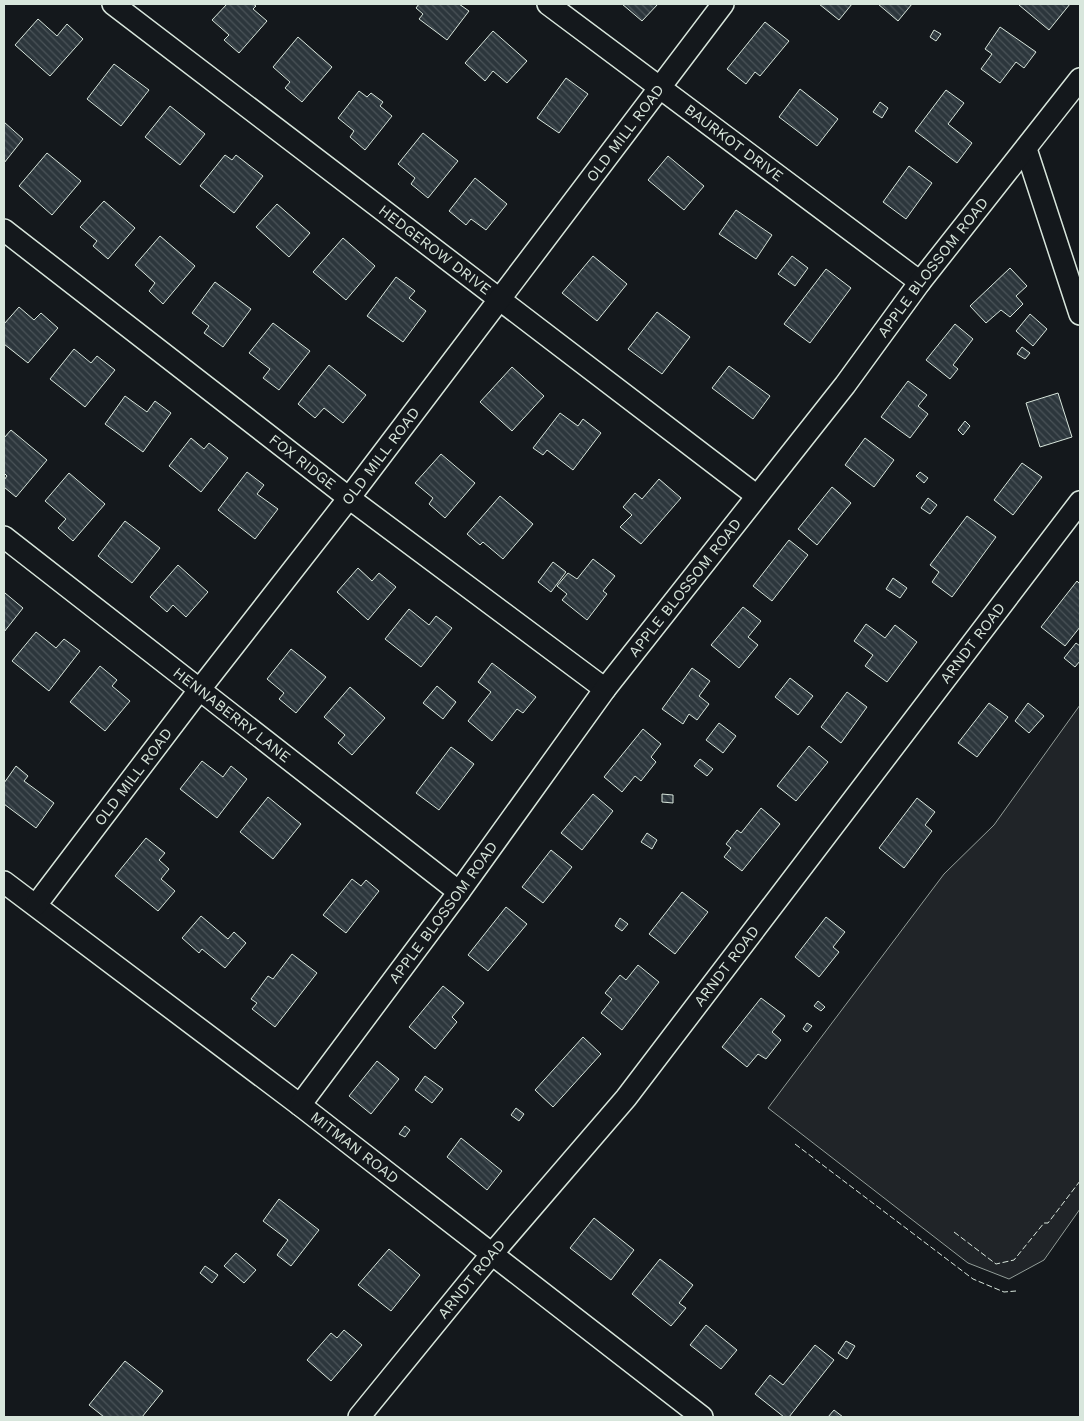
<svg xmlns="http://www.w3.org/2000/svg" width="1084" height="1421" font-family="'Work Sans',sans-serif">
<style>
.park{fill:#202428;stroke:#939e99}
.building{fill:url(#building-back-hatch);stroke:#d8e6dc}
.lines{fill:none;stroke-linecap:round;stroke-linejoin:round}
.minor-casing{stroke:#d8e6dc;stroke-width:24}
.minor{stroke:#14181c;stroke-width:21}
.fence{stroke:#d8e6dc;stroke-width:1;stroke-dasharray:6 2.5;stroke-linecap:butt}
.labels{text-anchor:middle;stroke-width:4;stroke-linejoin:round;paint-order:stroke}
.street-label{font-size:15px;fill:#d8e6dc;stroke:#14181c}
</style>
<defs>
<pattern id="building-back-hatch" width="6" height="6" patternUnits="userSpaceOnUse" patternTransform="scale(1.25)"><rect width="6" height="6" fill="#2c363c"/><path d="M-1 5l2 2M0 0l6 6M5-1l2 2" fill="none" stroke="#4a5358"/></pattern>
</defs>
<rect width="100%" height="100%" fill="#14181c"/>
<path class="park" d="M1080 705V1209L1044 1260 1009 1279 968 1263 768 1108 944 874 994 825Z"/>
<g class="building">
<path d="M227 4H253L256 6 253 9 267 21 239 53 224 40 229 35 212 20Z"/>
<path d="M419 4H459L469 11 447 40 419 19 423 14 416 8Z"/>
<path d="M622 4H658L642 21Z"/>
<path d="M819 4H852L839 20Z"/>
<path d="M878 4H912L898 21Z"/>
<path d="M1020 4H1070L1049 30 1019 5Z"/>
<path d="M38 19 57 36 67 24 83 39 50 76 15 45Z"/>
<path d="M765 22 789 41 760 76 755 72 746 84 727 69Z"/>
<path d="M1000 27 1036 52 1024 68 1016 62 1000 83 981 69 992 54 985 49Z"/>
<path d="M934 30 941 34 936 41 930 37Z"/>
<path d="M493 31 527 61 507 83 493 71 485 81 465 63Z"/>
<path d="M298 37 332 67 302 102 285 88 290 82 273 67Z"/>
<path d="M114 64 149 90 121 126 87 99Z"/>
<path d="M566 78 588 94 559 133 537 118Z"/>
<path d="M800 89 838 119 817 146 779 117Z"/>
<path d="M946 90 964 103 948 124 972 143 957 163 915 131Z"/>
<path d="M359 91 367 97 371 93 383 102 380 106 392 116 365 150 350 137 354 131 338 118Z"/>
<path d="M880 102 888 108 882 118 873 112Z"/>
<path d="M170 106 205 134 180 165 145 137Z"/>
<path d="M4 122 23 139 4 163Z"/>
<path d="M423 133 458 161 428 198 411 184 415 178 398 164Z"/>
<path d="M47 153 81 181 52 215 19 186Z"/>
<path d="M225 155 232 160 236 155 263 176 234 213 200 186Z"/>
<path d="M668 156 704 186 684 210 648 180Z"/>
<path d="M909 166 932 183 906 219 883 202Z"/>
<path d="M475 178 507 204 486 230 471 219 466 225 449 211Z"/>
<path d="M104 201 135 228 108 259 93 246 97 241 80 227Z"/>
<path d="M277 204 310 233 289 257 256 227Z"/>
<path d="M736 210 772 235 756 259 719 234Z"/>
<path d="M160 236 195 266 163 304 149 291 155 283 135 265Z"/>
<path d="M343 238 375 266 346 300 313 272Z"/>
<path d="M593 256 627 284 597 321 562 293Z"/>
<path d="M792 256 808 268 795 286 778 274Z"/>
<path d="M1010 268 1027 286 1016 296 1023 304 1010 317 1001 310 986 323 970 306Z"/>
<path d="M826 269 851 288 810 343 784 324Z"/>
<path d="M396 277 415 291 409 298 426 311 403 342 367 316Z"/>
<path d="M215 282 251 309 223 347 204 333 209 326 192 313Z"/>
<path d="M19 307 34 320 41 313 58 328 28 363 4 344V324Z"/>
<path d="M657 312 690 337 662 374 628 349Z"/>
<path d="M1030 314 1047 329 1033 346 1016 331Z"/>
<path d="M273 323 310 351 279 390 263 378 270 369 249 353Z"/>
<path d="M955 324 973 339 953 365 958 369 950 379 926 360Z"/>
<path d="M1022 347 1030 353 1025 359 1017 354Z"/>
<path d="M74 349 91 363 97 356 115 370 85 407 50 379Z"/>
<path d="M329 365 366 395 343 423 324 408 315 418 298 404Z"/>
<path d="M729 366 770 396 753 419 712 388Z"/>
<path d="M512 367 544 396 512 431 480 402Z"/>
<path d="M908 381 927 395 918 406 928 414 910 438 881 417Z"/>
<path d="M1058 393 1072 437 1040 447 1026 403Z"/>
<path d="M125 396 147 412 155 401 171 413 143 452 105 424Z"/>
<path d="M560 413 578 426 583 419 601 433 573 470 547 450 543 455 533 448Z"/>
<path d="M965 421 970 426 963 435 958 430Z"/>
<path d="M11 430 47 460 16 497 4 487V480L7 476 4 473V438Z"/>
<path d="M191 438 204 449 209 443 228 458 201 492 169 466Z"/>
<path d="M865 438 894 460 874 487 845 465Z"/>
<path d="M441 454 475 483 445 518 429 504 433 498 415 483Z"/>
<path d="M1022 463 1042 477 1013 515 994 500Z"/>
<path d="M247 472 264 485 257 494 278 509 255 539 218 510Z"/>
<path d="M920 472 928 478 924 483 916 476Z"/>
<path d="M69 473 105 504 73 541 58 528 66 519 45 501Z"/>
<path d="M659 479 681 498 641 544 620 527 632 515 623 507 635 493 642 499Z"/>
<path d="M832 487 851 503 817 545 798 529Z"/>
<path d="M500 496 533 524 503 559 483 542 480 545 467 534Z"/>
<path d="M928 498 937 505 930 514 921 508Z"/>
<path d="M967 516 996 537 952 597 932 582 939 572 930 565Z"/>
<path d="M125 521 160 548 132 583 98 556Z"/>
<path d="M789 540 808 555 772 601 753 586Z"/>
<path d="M593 559 615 576 603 591 607 594 587 620 562 600 567 594 557 586 568 573 577 579Z"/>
<path d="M553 562 566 572 551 592 538 582Z"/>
<path d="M178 565 208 592 186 617 173 605 167 612 150 597Z"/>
<path d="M358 568 372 581 379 573 396 587 368 620 337 592Z"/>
<path d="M893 578 907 588 900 598 886 589Z"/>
<path d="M1077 581 1080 584V627L1065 646 1041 627Z"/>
<path d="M5 593 23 608 4 632V594Z"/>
<path d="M743 607 761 621 748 637 758 645 739 668 711 645Z"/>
<path d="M409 609 429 625 436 616 452 628 421 667 385 639Z"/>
<path d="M866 624 885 638 895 625 917 642 887 682 865 666 873 655 854 641Z"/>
<path d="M36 632 56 648 64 639 80 651 49 691 12 661Z"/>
<path d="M1076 643 1080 646V661L1075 667 1064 658Z"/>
<path d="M291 649 326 677 296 713 279 699 284 693 267 679Z"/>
<path d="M492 663 536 697 523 713 517 709 492 741 468 721 491 692 478 682Z"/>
<path d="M100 666 117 680 112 686 130 701 105 731 70 702Z"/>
<path d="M692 668 710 681 699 696 709 704 697 720 689 714 683 724 662 709Z"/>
<path d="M790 678 813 696 798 715 775 697Z"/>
<path d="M437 686 456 702 443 719 423 703Z"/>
<path d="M350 687 385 718 352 755 338 743 345 735 324 717Z"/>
<path d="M847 692 867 707 841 743 821 727Z"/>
<path d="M989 703 1008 717 977 757 958 743Z"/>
<path d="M1028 703 1044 716 1029 733 1015 721Z"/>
<path d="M719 723 736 736 723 753 706 740Z"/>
<path d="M643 729 661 744 651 757 656 762 641 781 635 776 622 792 604 777Z"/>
<path d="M809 746 828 762 796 801 777 786Z"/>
<path d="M451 747 474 764 439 810 416 793Z"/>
<path d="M700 759 713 769 707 776 694 766Z"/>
<path d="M202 761 223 777 231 766 247 779 217 818 180 789Z"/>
<path d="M16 766 28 776 24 781 54 803 36 828 4 804V783Z"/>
<path d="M593 794 613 811 582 850 561 833Z"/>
<path d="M662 794 673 795V803L662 802Z"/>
<path d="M268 797 301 824 273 859 240 832Z"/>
<path d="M917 798 935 812 925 825 932 831 904 868 879 848Z"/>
<path d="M761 808 780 824 742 871 724 857 731 848 726 844 737 830 741 833Z"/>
<path d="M647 833 657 840 652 849 641 842Z"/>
<path d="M146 838 165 853 159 860 169 869 161 879 175 891 158 911 115 876Z"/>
<path d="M551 850 572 867 543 903 522 887Z"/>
<path d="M352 879 361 886 366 880 379 891 346 933 323 915Z"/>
<path d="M682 892 708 912 675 954 649 934Z"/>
<path d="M506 907 527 924 488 971 468 955Z"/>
<path d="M201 916 228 939 234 932 246 943 225 968 202 949 199 953 182 938Z"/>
<path d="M826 917 845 932 833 947 839 952 819 977 795 957Z"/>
<path d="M620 918 628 924 622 931 615 926Z"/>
<path d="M292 954 317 973 275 1027 252 1009 257 1003 251 999 268 976 273 979Z"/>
<path d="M638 965 659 982 622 1030 601 1013 612 999 605 993 620 975 626 980Z"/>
<path d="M443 986 464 1003 452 1017 457 1022 435 1049 409 1027Z"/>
<path d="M761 998 785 1016 772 1032 781 1040 766 1059 758 1054 747 1067 722 1047Z"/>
<path d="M818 1001 825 1007 821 1011 814 1006Z"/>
<path d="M807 1023 812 1026 807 1032 803 1029Z"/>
<path d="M583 1037 601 1054 553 1107 535 1090Z"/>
<path d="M377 1061 399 1079 371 1114 349 1096Z"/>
<path d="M425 1076 443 1089 432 1103 415 1090Z"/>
<path d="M516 1108 524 1114 519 1121 511 1115Z"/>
<path d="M405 1126 410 1130 405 1137 399 1134Z"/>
<path d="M461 1138 502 1171 487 1190 447 1157Z"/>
<path d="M279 1199 319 1230 291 1266 277 1255 288 1240 263 1221Z"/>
<path d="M594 1218 634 1250 611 1280 570 1248Z"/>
<path d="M389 1249 420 1275 391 1311 358 1285Z"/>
<path d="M236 1253 256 1270 244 1283 224 1266Z"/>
<path d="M660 1259 693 1285 679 1303 686 1308 671 1326 632 1294Z"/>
<path d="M205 1266 218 1275 212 1283 200 1273Z"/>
<path d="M706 1325 737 1350 721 1369 690 1345Z"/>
<path d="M344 1330 362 1345 331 1381 307 1360 331 1333 337 1338Z"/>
<path d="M846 1341 855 1346 847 1359 838 1353Z"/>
<path d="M815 1345 834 1360 789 1417H784L755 1394 770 1375 783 1385Z"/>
<path d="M125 1361 163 1391 142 1417H104L89 1405Z"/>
<path d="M834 1410 843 1417H828Z"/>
</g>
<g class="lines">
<defs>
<g id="minor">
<path id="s1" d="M113 4 757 496"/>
<path id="s2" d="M548 4 920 282"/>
<path d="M1026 149 1080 314"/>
<path id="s3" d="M4 230 349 498 605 689"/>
<path id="s4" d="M4 537 459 892"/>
<path id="s5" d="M4 882 300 1105 702 1417"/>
<path id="s6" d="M36 905 200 689 349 498 723 4"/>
<path id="s7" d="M300 1105 459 892 605 689 845 385 920 282 1080 79"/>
<path id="s8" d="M359 1417 491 1255 626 1098 1080 502"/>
</g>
</defs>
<use href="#minor" class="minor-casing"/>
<use href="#minor" class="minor"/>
<g class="fence">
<path d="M795 1144 973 1279 1004 1292 1016 1291"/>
<path d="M954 1232 996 1264 1014 1260 1044 1223H1048L1080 1181"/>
</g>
</g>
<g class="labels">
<g class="street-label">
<text dy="5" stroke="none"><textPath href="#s6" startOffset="971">OLD MILL ROAD</textPath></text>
<text dy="5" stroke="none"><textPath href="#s2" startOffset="232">BAURKOT DRIVE</textPath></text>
<text dy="5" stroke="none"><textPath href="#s1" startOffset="405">HEDGEROW DRIVE</textPath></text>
<text dy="5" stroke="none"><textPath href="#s7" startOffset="1050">APPLE BLOSSOM ROAD</textPath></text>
<text dy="5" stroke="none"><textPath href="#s6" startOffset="566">OLD MILL ROAD</textPath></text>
<text dy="5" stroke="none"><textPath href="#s3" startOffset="378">FOX RIDGE</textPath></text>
<text dy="5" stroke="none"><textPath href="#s7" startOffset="645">APPLE BLOSSOM ROAD</textPath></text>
<text dy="5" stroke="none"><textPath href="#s8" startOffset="988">ARNDT ROAD</textPath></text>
<text dy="5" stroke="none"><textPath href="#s4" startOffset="289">HENNABERRY LANE</textPath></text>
<text dy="5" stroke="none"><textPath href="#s6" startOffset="161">OLD MILL ROAD</textPath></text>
<text dy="5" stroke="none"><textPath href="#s7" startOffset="240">APPLE BLOSSOM ROAD</textPath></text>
<text dy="5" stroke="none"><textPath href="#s8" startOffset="582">ARNDT ROAD</textPath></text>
<text dy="5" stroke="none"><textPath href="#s5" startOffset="440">MITMAN ROAD</textPath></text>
<text dy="5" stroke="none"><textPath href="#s8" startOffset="178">ARNDT ROAD</textPath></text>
</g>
</g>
<rect width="1084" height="1421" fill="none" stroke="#d8e6dc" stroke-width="10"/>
</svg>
